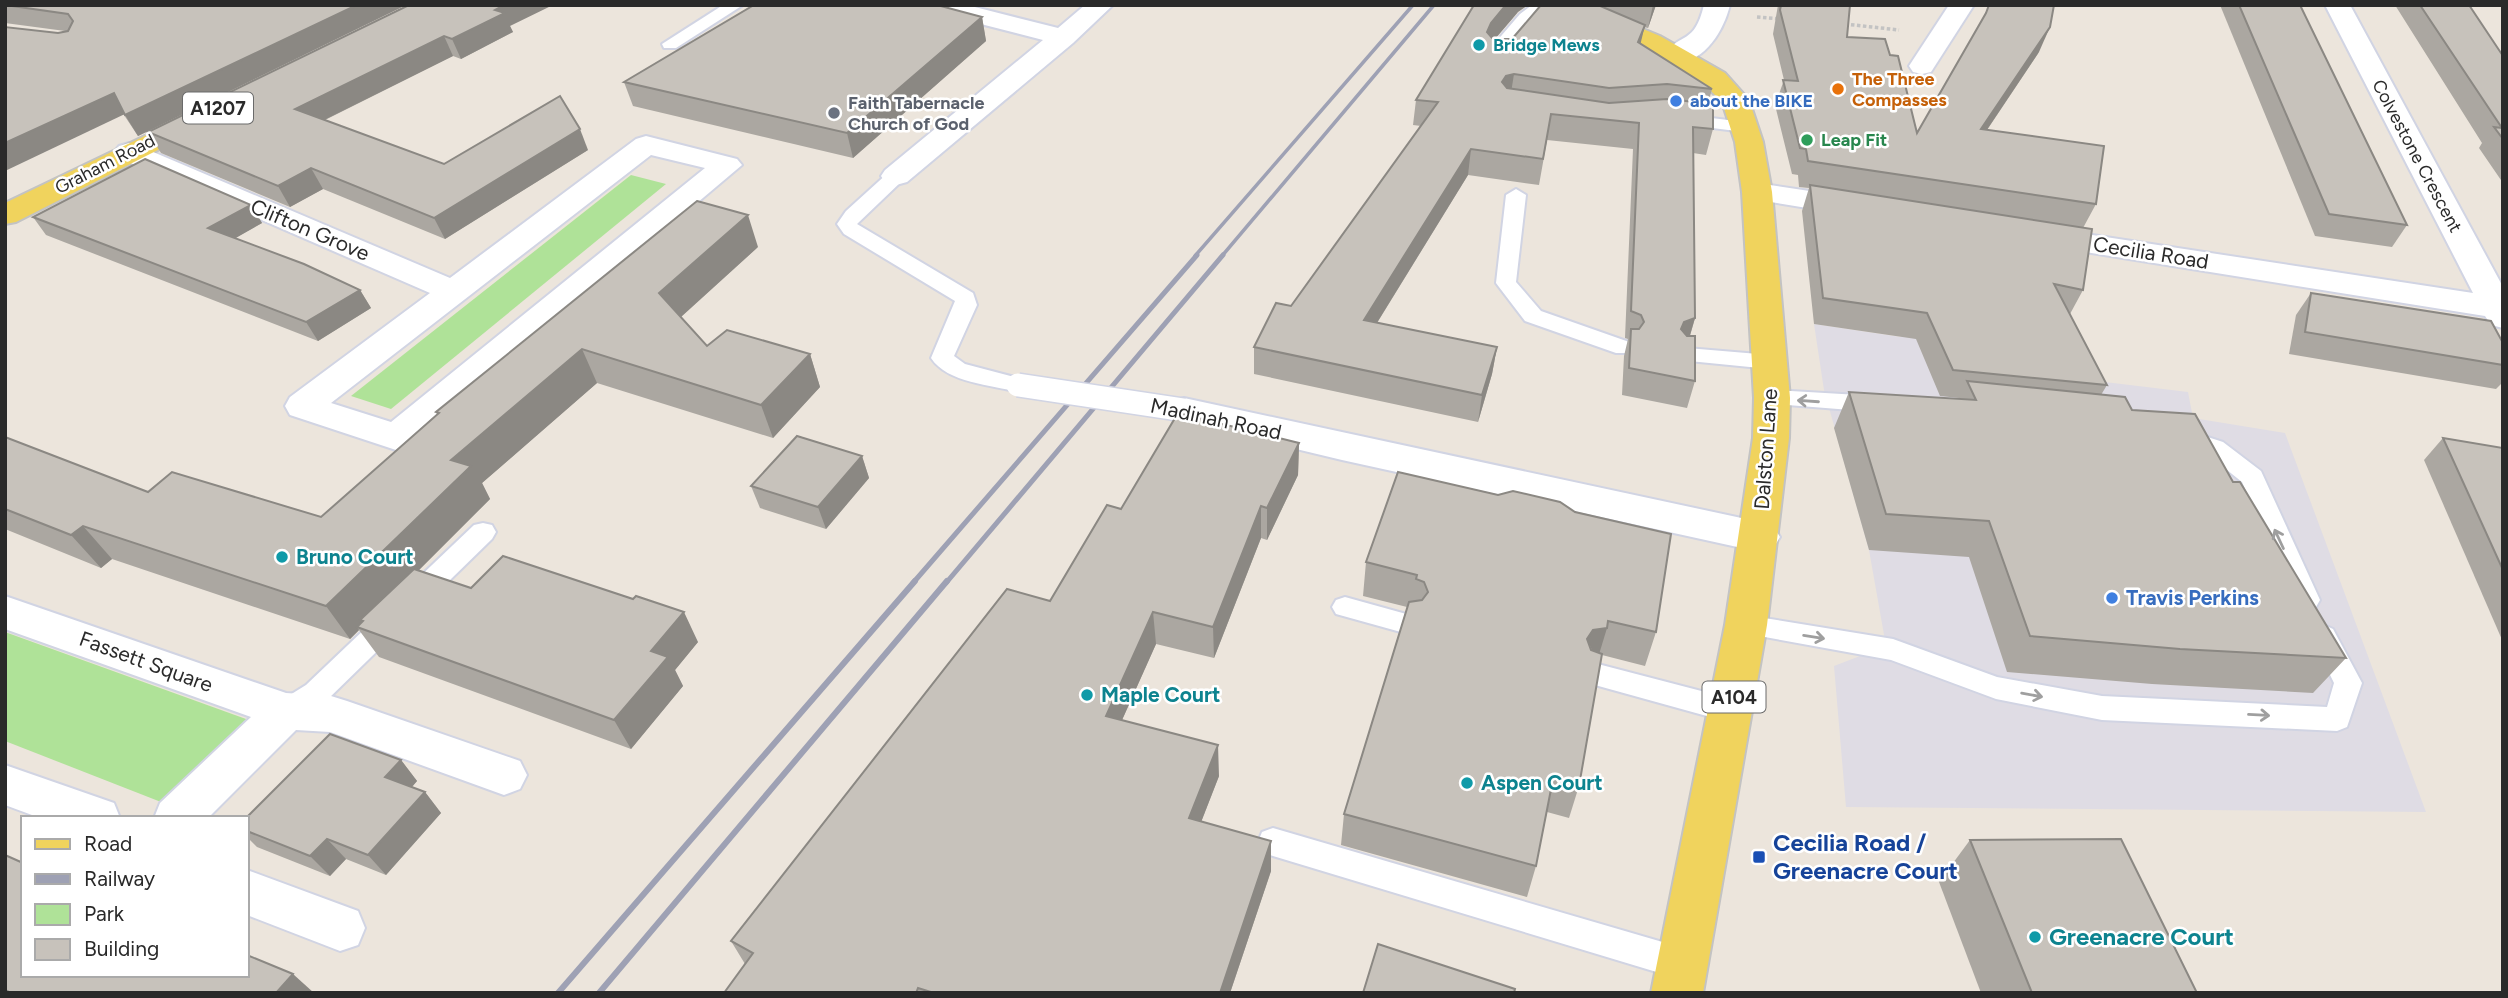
<svg xmlns="http://www.w3.org/2000/svg" width="2508" height="998" font-family="Figtree,sans-serif">
<style>
.industrial{fill:#dfdce4}
.green{fill:#afe298}
.lines{fill:none;stroke-linecap:round;stroke-linejoin:round}
.lane-casing{stroke:#d1d4e3;stroke-width:4}
.street-casing{stroke:#d1d4e3;stroke-width:4}
.secondary-casing{stroke:#d1d4e3;stroke-width:4}
.primary-casing{stroke:#c3c3c3;stroke-width:4}
.path{stroke:#c3c3c3;stroke-width:3.5;stroke-dasharray:3.5 2.5;stroke-linecap:butt}
.lane{fill:#fff;fill-rule:evenodd}
.street{fill:#fff;fill-rule:evenodd}
.secondary{fill:#fff;fill-rule:evenodd}
.primary{fill:#f0d35d;fill-rule:evenodd}
.rail-far2{stroke:#9ea1b4;stroke-width:3.5}
.rail-far1{stroke:#9ea1b4;stroke-width:5}
.rail{stroke:#9ea1b4;stroke-width:6}
.lane-bridge-casing{stroke:#d1d4e3;stroke-width:26;stroke-linecap:butt}
.lane-bridge{stroke:#fff;stroke-width:23}
.wall{fill:#aba7a1}
.shaded-wall{fill:#8b8883}
.building{fill:#c7c2bb;stroke:#8b8883;stroke-width:2}
.oneway{stroke:#9f9f9f}
.culture-dot{fill:#0f9aa8;stroke:#fff;stroke-width:2.5}
.food-dot{fill:#e8710a;stroke:#fff;stroke-width:2.5}
.shop-dot{fill:#3f7fe0;stroke:#fff;stroke-width:2.5}
.worship-dot{fill:#6b7280;stroke:#fff;stroke-width:2.5}
.leisure-dot{fill:#2e9e5b;stroke:#fff;stroke-width:2.5}
.transit-dot{fill:#1a4fb4;stroke:#fff;stroke-width:2.5}
.labels{text-anchor:middle;stroke-width:5;stroke-linejoin:round;paint-order:stroke}
.far-culture-label{font-size:18px;font-weight:bold;fill:#0d838f;stroke:#fff;text-anchor:start}
.far-food-label{font-size:18px;font-weight:bold;fill:#c56008;stroke:#fff;text-anchor:start}
.far-shop-label{font-size:18px;font-weight:bold;fill:#366cbe;stroke:#fff;text-anchor:start}
.far-worship-label{font-size:18px;font-weight:bold;fill:#5b616d;stroke:#fff;text-anchor:start}
.far-leisure-label{font-size:18px;font-weight:bold;fill:#27864d;stroke:#fff;text-anchor:start}
.far-street-label{font-size:18px;fill:#2a2a2a;stroke:#fff}
.shield{fill:#fff;stroke:#6a6a6a;stroke-width:2}
.shield-label{font-size:19px;font-weight:bold;fill:#2a2a2a}
.street-label{font-size:21px;fill:#2a2a2a;stroke:#fff}
.culture-label{font-size:21px;font-weight:bold;fill:#0d838f;stroke:#fff;text-anchor:start}
.shop-label{font-size:21px;font-weight:bold;fill:#366cbe;stroke:#fff;text-anchor:start}
.near-transit-label{font-size:24px;font-weight:bold;fill:#164399;stroke:#fff;text-anchor:start}
.near-culture-label{font-size:24px;font-weight:bold;fill:#0d838f;stroke:#fff;text-anchor:start}
</style>
<rect width="100%" height="100%" fill="#ece5dc"/>
<path class="industrial" d="M1894 307 2088 380 2188 392 2193 418 2285 433 2426 812 1846 807 1834 666 1886 646 1869 550 1824 390 1814 324 1901 337Z"/>
<g class="green">
<path d="M631 175 666 184 391 409 351 396Z"/>
<path d="M5 632 246 719 250 725 161 802 5 741Z"/>
</g>
<g class="lines">
<defs>
<g id="lane">
<path d="M723 5H743L676 48H664L662 44Z"/>
<path d="M1679 114 1744 122 1753 127 1744 132 1673 123 1670 119 1673 115Z"/>
<path d="M896 170 905 176 903 180 857 224 973 293 977 305 954 356 965 364 1026 380 1029 385 1026 390 1018 392C992 385 947 383 931 358L955 301 844 234 837 224 846 211 889 172Z"/>
<path d="M1516 189 1526 195 1516 282 1541 311 1632 343 1635 348 1632 353H1616L1525 321 1499 287 1496 283 1506 195Z"/>
<path d="M1687 348 1770 355 1778 357 1781 362 1778 367 1770 369 1679 360 1676 355 1679 350Z"/>
<path d="M1772 390 1876 396 1884 399 1887 404 1884 409 1876 412 1764 403 1761 398 1764 393Z"/>
<path d="M2183 429 2223 442 2261 471 2320 600 2316 607 2307 610 2298 607 2242 482 2207 454 2175 443 2171 437 2175 431Z"/>
<path d="M483 523 492 525 496 532 492 539 326 701C310 711 295 726 277 719L273 711 277 703 306 685 474 525Z"/>
<path d="M1345 597 1417 617 1421 624 1417 631 1408 634 1336 614 1332 607 1336 600Z"/>
<path d="M1746 615 1893 639 1997 677 2102 696 2327 707 2334 683 2311 636 2315 629 2324 625 2333 629 2362 683 2347 727 2337 731 2102 720 1996 699 1891 660 1737 632 1733 625 1737 618Z"/>
<path d="M1594 663 1732 699 1742 703 1746 711 1742 719 1732 723 1584 682 1580 674 1584 666Z"/>
<path d="M1273 828 1683 948 1694 953 1699 964 1694 975 1683 980 1273 856 1262 852 1258 842 1262 832Z"/>
</g>
<g id="street">
<path d="M923 5H967L1058 28 1085 5H1113L1073 43 907 182 896 185 885 182 881 176 885 170 1043 40 926 10Z"/>
<path d="M1532 5H1561L1538 24 1508 61 1499 63 1490 61 1486 55 1490 49 1520 14Z"/>
<path d="M1949 5H1974L1931 72 1922 74 1913 72 1909 66Z"/>
<path d="M2325 5H2350L2503 287V328L2491 325 2485 316 2029 243 2024 236 2029 229 2040 227 2473 293Z"/>
<path d="M646 136 737 159 742 165 409 446 396 450 290 415 285 406 290 397 430 293 119 158 114 152 119 146 129 143 139 146 450 278 636 139ZM651 155 705 168 391 422 331 403Z"/>
<path d="M1757 183 1856 198 1867 201 1871 207 1867 213 1856 216 1746 198 1742 192 1746 186Z"/>
<path d="M1184 398 1760 522 1774 527 1780 537 1774 547 1760 552 1342 460 1171 419 1166 410 1171 401Z"/>
<path d="M5 596 286 693 331 696 347 701 520 761 527 775 520 789 504 795 330 732 296 730 208 818H154L160 803 251 717 5 629Z"/>
<path d="M5 765 114 803 120 818H40L5 805Z"/>
<path d="M247 870 358 911 365 928 358 945 340 951 247 915Z"/>
</g>
<path id="secondary" d="M1704 5H1730C1723 33 1701 69 1668 61L1664 55C1681 31 1694 46 1704 5Z"/>
<g id="primary">
<path d="M1551 5H1585L1660 36 1725 73 1749 100 1763 142 1772 192 1790 398 1789 438 1767 625 1703 993H1651L1725 625 1753 438 1754 398 1742 192 1735 142 1722 102 1705 85 1642 48 1554 10Z"/>
<path d="M201 109 211 111 215 117 211 123 16 222 5 224V203Z"/>
</g>
</defs>
<use href="#lane" class="lane-casing"/>
<use href="#street" class="street-casing"/>
<use href="#secondary" class="secondary-casing"/>
<use href="#primary" class="primary-casing"/>
<g class="path">
<path d="M1757 17 1780 19"/>
<path d="M1845 24 1899 30"/>
</g>
<use href="#lane" class="lane"/>
<use href="#street" class="street"/>
<use href="#secondary" class="secondary"/>
<use href="#primary" class="primary"/>
<g class="rail-far2">
<path d="M1195 256 1413 5"/>
<path d="M1222 256 1434 5"/>
</g>
<g class="rail-far1">
<path d="M913 583 1197 255"/>
<path d="M946 583 1223 255"/>
</g>
<g class="rail">
<path d="M558 993 915 581"/>
<path d="M599 993 947 581"/>
</g>
<defs>
<path id="lane-bridge" d="M1018 385 1184 410"/>
</defs>
<use href="#lane-bridge" class="lane-bridge-casing"/>
<use href="#lane-bridge" class="lane-bridge"/>
</g>
<g class="wall">
<path d="M5 5H406L138 136 124 115 58 33 65 31 5 23Z"/>
<path d="M409 5 510 26 513 32 461 59 453 56 325 120 444 164 588 150 445 239 323 189 290 207 161 153 148 132Z"/>
<path d="M1541 5H1656L1648 28 1644 27 1640 44 1712 89 1708 104 1713 129 1706 155 1693 153 1695 318 1690 336 1695 381 1687 408 1622 395 1624 356 1628 339 1625 338 1633 149 1547 140 1539 185 1468 175 1377 323 1497 347 1492 374 1478 422 1254 374V347L1291 306 1421 126 1413 125 1416 100 1518 12 1495 39H1512Z"/>
<path d="M1778 5H1850L1847 37 1917 133 2039 52 1987 130 2096 204 2083 228V290L2070 314 2107 385 2101 395 2132 410 2233 482 2346 658 2313 693 2152 684 2007 672 1969 557 1869 550 1834 428 1849 392 1959 399V398L1940 396 1916 339 1814 324 1802 211 1809 188 1799 187 1798 175 1792 174 1775 105 1784 80 1773 34Z"/>
<path d="M2220 5H2300L2407 225 2392 247 2315 236Z"/>
<path d="M2395 5H2469L2503 56V183L2479 148 2482 143Z"/>
<path d="M982 17 986 41 853 158 633 106 624 82Z"/>
<path d="M251 205 262 223 235 238 360 290 371 308 318 341 46 235 33 217Z"/>
<path d="M758 247 681 317 707 346 810 354 820 387 773 438 597 383 482 483 490 499 419 570 471 588 698 642 675 670 683 686 631 749 379 657 359 630 350 639 112 559 101 568 5 529V437L148 492 321 517 437 414 436 412Z"/>
<path d="M2311 293 2503 365V382L2496 389 2289 354 2296 315Z"/>
<path d="M2443 438 2503 448V642L2424 460Z"/>
<path d="M1299 443 1298 475 1267 540 1261 538 1214 658 1156 644 1122 720 1219 776 1201 822 1271 841V871L1230 993H724L745 964 731 941 1050 601 1121 509Z"/>
<path d="M862 456 869 478 826 529 760 508 751 486Z"/>
<path d="M1366 562 1656 632 1645 666 1602 655 1579 786 1569 818 1547 812 1536 866 1527 897 1341 845 1344 814 1407 607 1363 596Z"/>
<path d="M401 760 417 781 412 787 425 792 441 813 386 875 346 859 330 876 257 847 247 837V818Z"/>
<path d="M1970 840 2197 993H1981L1939 882Z"/>
</g>
<g class="shaded-wall">
<path d="M357 5H406L138 136 125 115Z"/>
<path d="M504 5H553L510 26 513 32 461 59 452 39 495 10Z"/>
<path d="M1506 5H1528L1518 12 1488 47 1487 32 1491 23Z"/>
<path d="M1653 5H1656L1648 28Z"/>
<path d="M982 17 986 41 853 158 847 133Z"/>
<path d="M1645 25 1639 50 1638 42Z"/>
<path d="M2050 27 2039 52 1970 155 1981 129Z"/>
<path d="M444 36 453 56 306 129 295 109Z"/>
<path d="M1514 74 1510 99 1502 82 1506 76Z"/>
<path d="M114 93 127 113 5 171V143Z"/>
<path d="M580 129 588 150 445 239 434 218Z"/>
<path d="M1471 149 1468 175 1362 347 1364 320Z"/>
<path d="M311 168 323 189 290 207 278 186Z"/>
<path d="M251 205 262 223 220 247 208 228Z"/>
<path d="M748 215 758 247 672 325 659 293Z"/>
<path d="M360 290 371 308 318 341 306 322Z"/>
<path d="M1695 318 1687 345 1681 329 1684 322Z"/>
<path d="M1497 347 1492 374 1478 422 1482 395Z"/>
<path d="M582 349 597 383 482 483 490 499 365 624 363 621 360 620 364 625 357 627 359 630 350 639 326 606 451 460Z"/>
<path d="M810 354 820 387 773 438 761 405Z"/>
<path d="M1299 443 1298 475 1267 540V508Z"/>
<path d="M862 456 869 478 826 529 818 507Z"/>
<path d="M1261 506V538L1214 658 1213 627Z"/>
<path d="M83 526 112 559 101 568 71 535Z"/>
<path d="M684 612 698 642 675 670 683 686 631 749 614 720 651 651Z"/>
<path d="M1153 612 1156 644 1110 747 1106 716Z"/>
<path d="M1607 628 1597 661 1587 639 1593 630Z"/>
<path d="M1218 745 1219 776 1191 848 1189 818Z"/>
<path d="M401 760 417 781 402 798 385 777Z"/>
<path d="M425 792 441 813 386 875 368 855Z"/>
<path d="M327 839 346 859 330 876 310 856Z"/>
<path d="M1271 841V871L1230 993H1220Z"/>
<path d="M293 974 314 993H276Z"/>
</g>
<g class="building">
<path d="M5 5H357L125 115 114 93 5 143V27L58 33 68 31 73 21 68 14Z"/>
<path d="M409 5H504L495 10 505 13 452 39 444 36 295 109 444 164 560 96 580 129 434 218 311 168 278 186 148 132Z"/>
<path d="M754 5H937L982 17 847 133 624 82Z"/>
<path d="M1474 5H1506L1491 23 1487 32 1493 39H1512L1541 5H1598L1645 25 1638 42 1712 89 1667 84 1609 88 1514 74 1506 76 1502 82 1507 88 1609 103 1667 99 1713 104V129L1693 127 1695 318 1684 322 1681 329 1687 336H1695V381L1629 368 1631 329H1639L1644 322 1641 315 1631 311 1639 123 1551 114 1543 159 1471 149 1364 320 1497 347 1482 395 1254 347 1276 303 1291 306 1438 102 1416 100Z"/>
<path d="M1781 5H1850L1847 37 1885 39 1890 55 1898 56 1917 133 1986 13 1989 5H2054L2050 27 1981 129 2104 146 2096 204 1808 161 1806 149 1800 148 1783 80 1798 81 1780 10Z"/>
<path d="M2239 5H2300L2407 225 2329 214Z"/>
<path d="M2420 5H2469L2503 56V139L2494 127 2502 128Z"/>
<path d="M145 159 251 205 208 228 304 264 360 290 306 322 33 217Z"/>
<path d="M1810 185 2092 229 2083 290 2054 284 2107 385 1953 370 1927 313 1823 298Z"/>
<path d="M697 201 748 215 659 293 707 346 727 330 810 354 761 405 582 349 451 460 471 466 326 606 83 526 71 535 5 509V437L148 492 172 472 321 517 439 413 436 412Z"/>
<path d="M2311 293 2491 321 2503 343V365L2305 332Z"/>
<path d="M1967 381 2125 397 2132 410 2195 414 2233 482H2240L2346 658 2180 649 2030 636 1989 521 1886 514 1849 392 1976 400Z"/>
<path d="M1178 413 1299 443 1267 508 1261 506 1213 627 1153 612 1106 716 1218 745 1189 818 1271 841 1220 993H934L918 988 916 993H724L753 953 731 941 1007 589 1050 601 1107 505 1121 509Z"/>
<path d="M797 436 862 456 818 507 751 486Z"/>
<path d="M2443 438 2503 448V570Z"/>
<path d="M1398 472 1498 495 1513 491 1560 502 1575 512 1671 534 1656 632 1608 621 1607 628 1593 630 1587 639 1591 650 1602 654 1579 786 1553 779 1536 866 1344 814 1409 602 1422 600 1428 592 1424 582 1416 579 1417 575 1366 562Z"/>
<path d="M503 556 633 599 636 596 684 612 651 651 668 657 614 720 357 627 363 621 360 620 414 569 471 588Z"/>
<path d="M330 734 401 760 385 777 425 792 368 855 327 839 310 856 247 831V818H246Z"/>
<path d="M2121 839 2197 993H2032L1970 840Z"/>
<path d="M5 855 23 863V975H247V955L293 974 276 993H11L5 990Z"/>
<path d="M1378 944 1515 989 1514 993H1363Z"/>
</g>
<defs><path id="oneway-shaft" d="M-6 0H5M1.5-3L5.5 0L1.5 3" fill="none" stroke-width="1.6" stroke-linecap="round" stroke-linejoin="round" transform="scale(1.75)"/></defs>
<g class="oneway">
<use href="#oneway-shaft" transform="translate(1808 401) rotate(-176)"/>
<use href="#oneway-shaft" transform="translate(2279 539) rotate(-115)"/>
<use href="#oneway-shaft" transform="translate(1814 637) rotate(9)"/>
<use href="#oneway-shaft" transform="translate(2032 695) rotate(10)"/>
<use href="#oneway-shaft" transform="translate(2259 715) rotate(3)"/>
</g>
<g class="culture-dot">
<circle cx="1479" cy="45" r="7"/>
<circle cx="282" cy="557" r="7"/>
<circle cx="1087" cy="695" r="7"/>
<circle cx="1467" cy="783" r="7"/>
<circle cx="2035" cy="937" r="7"/>
</g>
<circle class="food-dot" cx="1838" cy="89" r="7"/>
<g class="shop-dot">
<circle cx="1676" cy="101" r="7"/>
<circle cx="2112" cy="598" r="7"/>
</g>
<circle class="worship-dot" cx="834" cy="113" r="7"/>
<circle class="leisure-dot" cx="1807" cy="140" r="7"/>
<rect class="transit-dot" x="1752" y="850" width="14" height="14" rx="3.5"/>
<g class="labels">
<g class="far-culture-label">
<text x="1493" y="51">Bridge Mews</text>
</g>
<g class="far-food-label">
<text x="1852" y="85">The Three<tspan x="1852" dy="21">Compasses</tspan></text>
</g>
<g class="far-shop-label">
<text x="1690" y="107">about the BIKE</text>
</g>
<g class="far-worship-label">
<text x="848" y="109">Faith Tabernacle<tspan x="848" dy="21">Church of God</tspan></text>
</g>
<g class="far-leisure-label">
<text x="1821" y="146">Leap Fit</text>
</g>
<g class="far-street-label">
<text transform="translate(2417 156) rotate(62)" y="6">Colvestone Crescent</text>
<text transform="translate(105 164) rotate(-27)" y="6">Graham Road</text>
</g>
<g class="shield">
<rect x="183" y="92.5" width="70" height="31" rx="5"/>
<rect x="1702.5" y="681.5" width="63" height="31" rx="5"/>
</g>
<g class="shield-label">
<text x="218" y="115">A1207</text>
<text x="1734" y="704">A104</text>
</g>
<g class="street-label">
<text transform="translate(310 230) rotate(23)" y="7">Clifton Grove</text>
<text transform="translate(2151 253) rotate(9)" y="7">Cecilia Road</text>
<text transform="translate(1216 419) rotate(12)" y="7">Madinah Road</text>
<text transform="translate(1766 449) rotate(-86)" y="7">Dalston Lane</text>
<text transform="translate(146 662) rotate(20)" y="7">Fassett Square</text>
</g>
<g class="culture-label">
<text x="296" y="564">Bruno Court</text>
<text x="1101" y="702">Maple Court</text>
<text x="1481" y="790">Aspen Court</text>
</g>
<g class="shop-label">
<text x="2126" y="605">Travis Perkins</text>
</g>
<g class="near-transit-label">
<text x="1773" y="851">Cecilia Road /<tspan x="1773" dy="28">Greenacre Court</tspan></text>
</g>
<g class="near-culture-label">
<text x="2049" y="945">Greenacre Court</text>
</g>
</g>
<rect width="2508" height="998" fill="none" stroke="#2a2a2a" stroke-width="14"/>
<rect x="21" y="816" width="228" height="161" fill="#ffffff" stroke="#aaaaaa" stroke-width="2"/>
<rect x="35" y="839" width="35" height="10" fill="#f0d35d" stroke="#aaaaaa" stroke-width="2"/>
<text x="84" y="851" font-size="21" fill="#2a2a2a">Road</text>
<rect x="35" y="874" width="35" height="10" fill="#9ea1b4" stroke="#aaaaaa" stroke-width="2"/>
<text x="84" y="886" font-size="21" fill="#2a2a2a">Railway</text>
<rect x="35" y="904" width="35" height="21" fill="#afe298" stroke="#aaaaaa" stroke-width="2"/>
<text x="84" y="921" font-size="21" fill="#2a2a2a">Park</text>
<rect x="35" y="939" width="35" height="21" fill="#c7c2bb" stroke="#aaaaaa" stroke-width="2"/>
<text x="84" y="956" font-size="21" fill="#2a2a2a">Building</text>
</svg>
